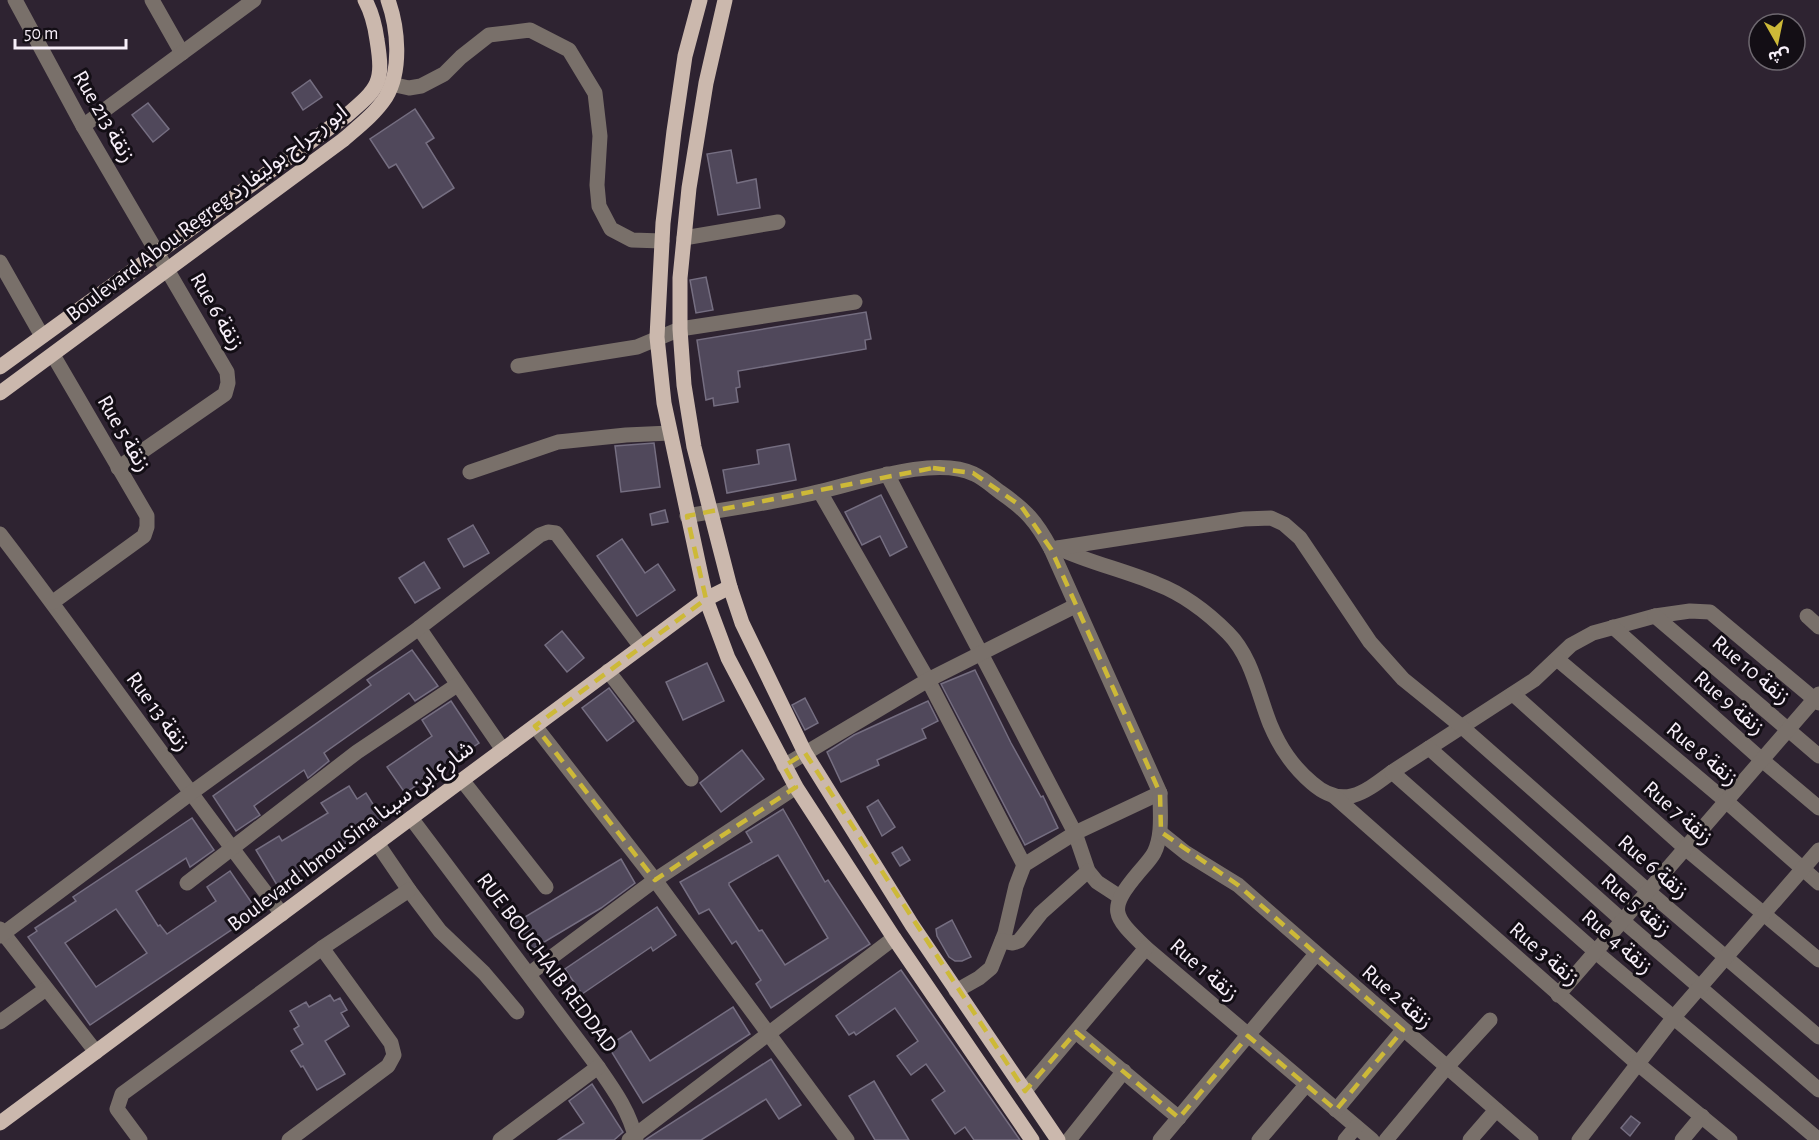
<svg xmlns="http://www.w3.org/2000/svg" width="1819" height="1140" font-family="'Alegreya Sans','Noto Sans Arabic',sans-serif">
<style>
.building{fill:#50485b;stroke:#756e81;stroke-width:1.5;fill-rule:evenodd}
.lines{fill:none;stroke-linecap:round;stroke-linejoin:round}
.minor{stroke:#79706a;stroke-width:15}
.major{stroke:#cbb8ad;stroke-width:15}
.marked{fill:none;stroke:#cdb938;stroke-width:4.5;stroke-dasharray:12 8;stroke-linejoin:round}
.labels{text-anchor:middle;stroke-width:6;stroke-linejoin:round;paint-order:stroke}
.street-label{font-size:22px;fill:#f7eff9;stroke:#130e15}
</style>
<rect width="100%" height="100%" fill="#2e2331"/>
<g class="building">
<path d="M310 80 322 97 303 110 292 93Z"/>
<path d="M148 103 169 129 153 142 132 115Z"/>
<path d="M415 109 434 138 426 143 454 188 423 208 396 164 389 168 370 139Z"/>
<path d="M731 150 737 183 756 179 760 208 718 215 707 154Z"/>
<path d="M706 277 713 310 696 313 690 280Z"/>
<path d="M866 312 871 339 865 340 866 349 738 371 740 387 736 388 738 402 714 406 713 398 706 400 697 340Z"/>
<path d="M654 443 660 487 621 492 615 446Z"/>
<path d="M789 444 796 480 727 493 723 470 759 464 757 450Z"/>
<path d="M881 495 907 547 890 556 880 536 862 545 845 512Z"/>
<path d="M665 510 668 522 652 525 650 514Z"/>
<path d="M473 525 489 553 464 567 448 539Z"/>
<path d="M622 539 645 573 658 564 675 590 637 616 597 556Z"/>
<path d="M424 562 440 588 415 603 399 578Z"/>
<path d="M562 631 584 658 567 672 545 645Z"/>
<path d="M412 650 438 686 415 701 409 693 324 753 329 761 308 778 304 770 254 806 260 815 236 831 213 796 371 685 367 680Z"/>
<path d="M707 663 724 701 683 720 666 682Z"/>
<path d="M975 670 1011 743 1041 797 1043 796 1058 828 1025 845 941 684Z"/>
<path d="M609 688 634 721 607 741 582 708Z"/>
<path d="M805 698 818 723 805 730 792 705Z"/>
<path d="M451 701 479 743 405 793 387 767 432 736 422 720Z"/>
<path d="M928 701 938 721 922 729 926 738 877 760 879 765 841 782 827 752 854 735Z"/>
<path d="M742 750 764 779 721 812 700 783Z"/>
<path d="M349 786 357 799 366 793 383 820 277 885 256 850 279 836 282 841 328 813 321 803Z"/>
<path d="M878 800 895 827 882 836 867 807Z"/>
<path d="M783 809 825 882 828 880 870 944 771 1008 756 984 761 980 736 941 732 944 709 909 699 914 680 882 752 842 746 832ZM778 855 828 938 785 965 762 930 759 931 729 885V883Z"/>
<path d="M192 818 214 850 190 867 186 858 136 891 158 926 160 925 167 934 216 901 207 887 230 871 258 912 90 1025 28 937 37 931 35 928 76 901 73 897ZM116 909 147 953 96 987 65 943Z"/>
<path d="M902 847 910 860 900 866 892 853Z"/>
<path d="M621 859 635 883 601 908 531 950 515 923Z"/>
<path d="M657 907 676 935 653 951 651 947 582 994 565 969Z"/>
<path d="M952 920 971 957 962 961H955L949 957 937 936 936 929Z"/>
<path d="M901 970 1020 1140H974L965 1127 955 1134 932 1100 945 1091 926 1064 911 1075 897 1056 918 1041 895 1008 856 1035 854 1032 849 1035 836 1016Z"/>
<path d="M330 995 334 1001 340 998 347 1010 341 1013 349 1026 325 1041 345 1074 317 1090 303 1066 301 1067 291 1051 303 1044 294 1029 299 1026 290 1011 306 1002 309 1007Z"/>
<path d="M733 1007 750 1034 643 1103 608 1046 631 1031 650 1061Z"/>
<path d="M771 1059 801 1105 779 1119 766 1099 701 1140H645Z"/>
<path d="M874 1081 909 1140H875L849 1096Z"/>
<path d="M592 1084 623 1132 614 1140H558L584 1123 569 1101Z"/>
<path d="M1631 1116 1640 1123 1630 1136 1621 1128Z"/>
</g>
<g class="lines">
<g class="minor">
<path d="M15 0 83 126 227 372 228 383 225 394 118 468"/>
<path d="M152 0 182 53"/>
<path d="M391 84 409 88 421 86 444 74 461 57 489 35 530 30 569 50 595 93 600 136 597 185 599 206 611 229 632 240 662 241"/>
<path d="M83 126 254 0"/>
<path d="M684 238 778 222"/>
<path d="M0 262 42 336"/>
<path d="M518 366 637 347 680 329 855 302"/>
<path d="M470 472 558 442 626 435 670 433"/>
<path d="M887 474 1075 833 1088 871 1097 882 1120 897"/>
<path d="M820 492 928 680 1024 865"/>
<path d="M687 516C732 508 778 502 822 491 861 482 936 455 974 474 983 478 992 486 1000 492 1026 510 1036 521 1051 549L1160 793 1075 833 1024 865 1016 886 1005 933 991 968 979 978 956 991"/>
<path d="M0 534C96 659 185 789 282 914"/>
<path d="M1058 548C1090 563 1124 570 1157 584 1183 594 1209 614 1228 633 1252 657 1258 694 1270 724 1280 748 1292 766 1312 783 1343 810 1364 793 1392 772L1534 680 1571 645 1593 633 1655 616 1690 611 1710 612 1819 703"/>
<path d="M1051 549 1244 519 1271 518 1284 524 1300 538 1370 642 1403 679 1461 726 1648 891 1819 1037"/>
<path d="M53 602 144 536 147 527V516L53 355"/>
<path d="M1655 616 1819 756"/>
<path d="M1807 616 1819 627"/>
<path d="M1613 627 1762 760 1819 808"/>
<path d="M419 628 503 750"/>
<path d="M1557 659 1727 802 1819 883"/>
<path d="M608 671 691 779"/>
<path d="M1513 694 1685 848 1819 960"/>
<path d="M535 726 655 880 847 1140"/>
<path d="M1429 748 1623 921 1819 1090"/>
<path d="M784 766 928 680 1075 606"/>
<path d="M1392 772 1597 953 1819 1140"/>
<path d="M462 780 546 887"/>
<path d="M1160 793C1160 813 1163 835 1154 853 1150 860 1144 866 1139 872 1107 910 1112 915 1146 948L1372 1140"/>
<path d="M1334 796 1638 1064 1730 1140"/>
<path d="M411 818 598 1067C614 1090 630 1112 636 1140"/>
<path d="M1161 833 1186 853 1238 885 1531 1140"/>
<path d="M377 843 409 890 440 931 484 973 517 1012"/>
<path d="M187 883 357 752 457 685"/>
<path d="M0 929 96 1052"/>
<path d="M0 936 191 793 419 628 540 535 548 532 556 533 641 647"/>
<path d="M1002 941 1013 943 1019 941 1041 913 1088 871"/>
<path d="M529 974 655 880 796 787"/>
<path d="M1558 995 1819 694"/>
<path d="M0 1022 46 989"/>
<path d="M1076 1032 1179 1118"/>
<path d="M1025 1091 1146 948"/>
<path d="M1336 1110 1403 1030"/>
<path d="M140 1140 117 1109 122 1094 322 948 409 890"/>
<path d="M289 1140 388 1066 394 1055 391 1043 322 948"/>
<path d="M500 1140 598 1067"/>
<path d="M629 1140 894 938"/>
<path d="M1069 1140 1124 1071"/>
<path d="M1160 1140 1316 954"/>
<path d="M1259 1140 1306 1085"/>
<path d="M1345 1140 1356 1127"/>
<path d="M1386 1140 1446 1068 1490 1020"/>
<path d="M1470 1140 1496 1110"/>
<path d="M1579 1140 1674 1017 1819 850"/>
<path d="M1682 1140 1702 1116"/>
</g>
<g class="major">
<path d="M700 0 685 56 674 131 663 223 657 337 664 403 706 599 728 658 796 787 894 938 1032 1140"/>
<path d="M725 0 706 83 689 188 680 278V329L684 385 694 447 730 587 742 623 805 753 912 925 1058 1140"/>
<path d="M0 367 346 116C379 88 384 83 377 40 375 25 372 13 365 0"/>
<path d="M0 393 343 140C358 127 375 114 386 97 402 70 398 28 388 0"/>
<path d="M0 1123 706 599 730 587"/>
</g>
</g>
<path class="marked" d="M933 468 973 473 1021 506 1051 549 1160 793 1161 832 1238 885 1403 1030 1336 1110 1248 1036 1179 1118 1076 1032 1025 1091 805 753 784 766 796 787 655 880 535 726 706 599 687 516Z"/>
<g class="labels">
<g class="street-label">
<text transform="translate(105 116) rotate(60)" y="8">Rue 213 زنقة</text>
<text transform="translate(206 212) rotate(-37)" y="8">Boulevard Abou Regreg ابو رجراج بوليفارد</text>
<text transform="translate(218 311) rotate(60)" y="8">Rue 6 زنقة</text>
<text transform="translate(125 433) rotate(60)" y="8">Rue 5 زنقة</text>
<text transform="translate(1752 669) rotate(40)" y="8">Rue 10 زنقة</text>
<text transform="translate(1730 702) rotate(41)" y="8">Rue 9 زنقة</text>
<text transform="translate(159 711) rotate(54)" y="8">Rue 13 زنقة</text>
<text transform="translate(1703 753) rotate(40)" y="8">Rue 8 زنقة</text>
<text transform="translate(1679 812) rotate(41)" y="8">Rue 7 زنقة</text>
<text transform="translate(350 835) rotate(-37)" y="8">Boulevard Ibnou Sina شارع ابن سينا</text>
<text transform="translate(1654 866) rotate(41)" y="8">Rue 6 زنقة</text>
<text transform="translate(1637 904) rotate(41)" y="8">Rue 5 زنقة</text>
<text transform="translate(1618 941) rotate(41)" y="8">Rue 4 زنقة</text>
<text transform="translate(1545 953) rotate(41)" y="8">Rue 3 زنقة</text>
<text transform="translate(548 962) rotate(53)" y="8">RUE BOUCHAIB REDDAD</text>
<text transform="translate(1205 969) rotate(41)" y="8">Rue 1 زنقة</text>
<text transform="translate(1398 996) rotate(41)" y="8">Rue 2 زنقة</text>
</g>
</g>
<g transform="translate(1777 42) rotate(171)"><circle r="28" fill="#130e15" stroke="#6e6870" stroke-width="1.5"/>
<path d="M0-4.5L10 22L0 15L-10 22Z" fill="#cdb938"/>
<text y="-9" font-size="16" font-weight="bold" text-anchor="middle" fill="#f7eff9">ش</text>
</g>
<path d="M15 39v9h111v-9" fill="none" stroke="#f7eff9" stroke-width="3"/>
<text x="24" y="39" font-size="18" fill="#f7eff9" stroke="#130e15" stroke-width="4.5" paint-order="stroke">50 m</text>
</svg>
